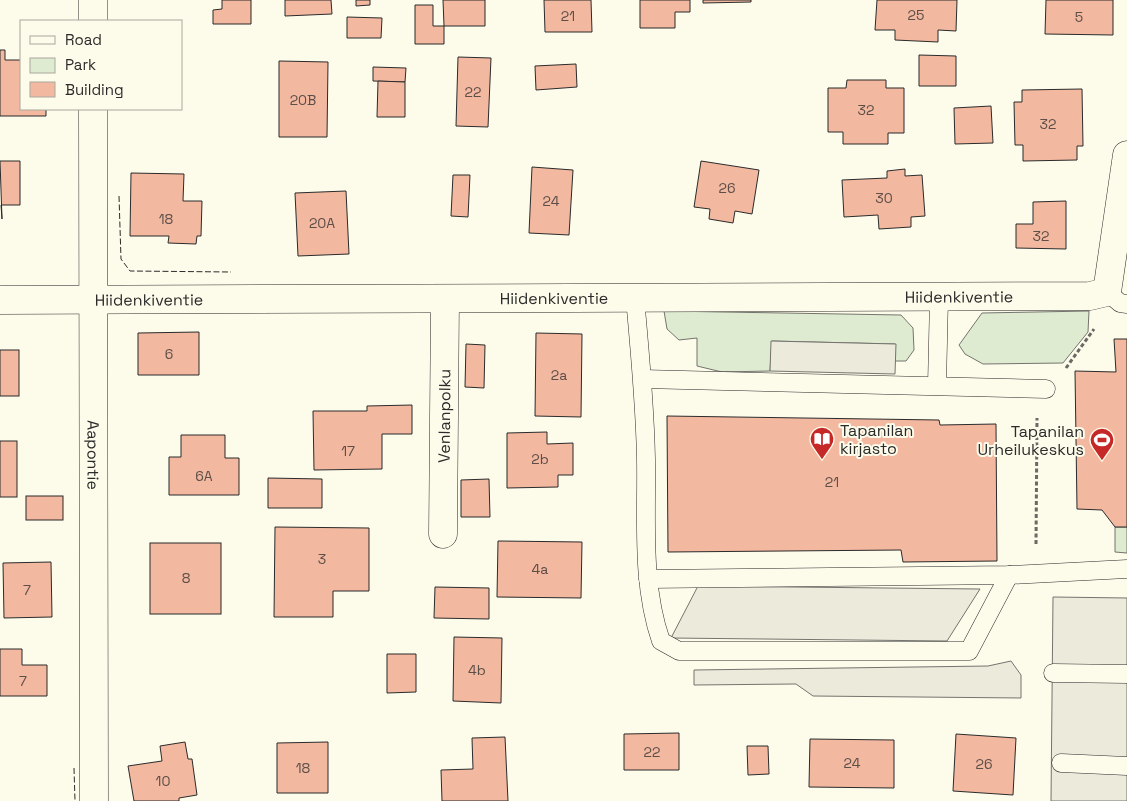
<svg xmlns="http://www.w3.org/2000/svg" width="1127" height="801" font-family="'Space Grotesk',sans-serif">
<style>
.green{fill:#deebd1;stroke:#74746e}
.parking{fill:#eceadb;stroke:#74746e}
.building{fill:#f2b8a0;stroke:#2b2b2b}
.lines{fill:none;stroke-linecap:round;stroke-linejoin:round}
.service-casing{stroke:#2b2b2b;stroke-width:19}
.minor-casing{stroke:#2b2b2b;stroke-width:29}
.path{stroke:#6a6964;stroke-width:3;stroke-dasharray:4 2.5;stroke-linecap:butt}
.service{stroke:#fdfbea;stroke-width:18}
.minor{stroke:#fdfbea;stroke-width:28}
.fence{stroke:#2b2b2b;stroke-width:1;stroke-dasharray:6 2.5;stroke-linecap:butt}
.labels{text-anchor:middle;stroke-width:4;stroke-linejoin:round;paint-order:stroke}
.number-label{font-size:14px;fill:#5d4e48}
.street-label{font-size:16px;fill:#2b2b2b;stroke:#fdfbea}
.poi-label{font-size:16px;fill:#2b2b2b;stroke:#fdfbea;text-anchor:start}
</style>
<rect width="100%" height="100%" fill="#fdfbea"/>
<g class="green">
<path d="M664 311 901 315 913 328 914 350 906 361H895V344L772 341 770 371 722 372 697 366V338L679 340 667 329Z"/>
<path d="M1089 311 1088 332 1063 363 983 364 965 354 959 345 982 313Z"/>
<path d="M1115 527H1127V553L1115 552Z"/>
</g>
<g class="parking">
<path d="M771 341 896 344 895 374 770 371Z"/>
<path d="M698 586 980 589 947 641 671 638Z"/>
<path d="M1053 597 1127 598V801H1051Z"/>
<path d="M1011 661 1021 675V698L813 696 796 684 694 685V670L988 666Z"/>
</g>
<g class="building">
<path d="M222 0H251V24H213V10L222 9Z"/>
<path d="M285 0H331L332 14 285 16Z"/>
<path d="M356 0H370V5L356 6Z"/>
<path d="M443 0H485V26H444Z"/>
<path d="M544 0H591L592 32H545Z"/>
<path d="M640 0H690V12H675V28H640Z"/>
<path d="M703 0H751V2L703 3Z"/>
<path d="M877 0H957L956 31 938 30V42L895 40V30H875Z"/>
<path d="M1046 0H1113V35L1045 34Z"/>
<path d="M415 5H433V26H444V44H415Z"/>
<path d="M347 17 382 18 381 38H347Z"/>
<path d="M0 50H5V60H21V109H46V116H0Z"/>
<path d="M919 55 956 56V86H919Z"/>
<path d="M458 57 491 58 488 127 456 126Z"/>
<path d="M279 61 328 62 327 137H279Z"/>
<path d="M576 64 577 87 536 90 535 66Z"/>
<path d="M373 67 406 68 405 82 373 81Z"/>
<path d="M847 80H886V88H904V133H888V144H843V132H828V88H846Z"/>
<path d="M378 81 405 82V117H377Z"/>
<path d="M1082 89 1083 146H1077V160L1023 161V145H1015L1014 102H1022V90Z"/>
<path d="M991 106 993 143 955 144 954 108Z"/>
<path d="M0 161H20V205H1L2 219Z"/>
<path d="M701 161 759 170 752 214 735 211 733 223 709 219 710 209 694 207Z"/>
<path d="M532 167 573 170 569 235 529 233Z"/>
<path d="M905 169V176L922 175 925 216 911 217V227L879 229 878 215 844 217 842 180 887 178V171Z"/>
<path d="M131 173 184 174 183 201H202L201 236H197L196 244 168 243 169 236H130Z"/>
<path d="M453 175H470L468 217 451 216Z"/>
<path d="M346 191 349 254 298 256 295 193Z"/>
<path d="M1066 201V249L1016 248V224H1033V202Z"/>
<path d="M199 332V375H138V333Z"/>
<path d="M536 333 582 334 581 417 535 416Z"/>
<path d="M1114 339H1127V527H1115L1102 510 1077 509 1075 371 1116 372Z"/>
<path d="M466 344 485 345 484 388 465 387Z"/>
<rect x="0" y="350" width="19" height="46"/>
<path d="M412 405V434H382V469L314 470 313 411H367V406Z"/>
<path d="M667 416 939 420 940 425 996 424 997 561 903 562 901 550 668 552Z"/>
<path d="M547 432V444L573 443V475H558V487L507 488V433Z"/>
<path d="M181 435H225V458H239V495H169V457H181Z"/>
<rect x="0" y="441" width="17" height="56"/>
<path d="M268 478 322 479V508H268Z"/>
<path d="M489 479 490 517H461V480Z"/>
<rect x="26" y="496" width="37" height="24"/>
<path d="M275 527 369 528V591H333V617H274Z"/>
<path d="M498 541 582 542 581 598 497 597Z"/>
<rect x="150" y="543" width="71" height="71"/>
<path d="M51 562 52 617 4 618 3 563Z"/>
<path d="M435 587 489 588V619L434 618Z"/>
<path d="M454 637 502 638 501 703 453 701Z"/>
<path d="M0 649H22V665H47V696H0Z"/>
<path d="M387 654H416V692L387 693Z"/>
<path d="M679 733V770H624V734Z"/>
<path d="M956 734 1016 738 1013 795 953 791Z"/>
<path d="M505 737 508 801H442L441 770 473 769 472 738Z"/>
<path d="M810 739 894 740V788L809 787Z"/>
<path d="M185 742 188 759H192L197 795 179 798V801H134L128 766 162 761 160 746Z"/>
<path d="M328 742V793H277V743Z"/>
<path d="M747 746H768L769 774 748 775Z"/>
</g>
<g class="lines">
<defs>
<g id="service">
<path d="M1107 292 1120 303 1127 304"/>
<path d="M635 298C640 352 645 405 646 459 647 519 641 584 661 641L679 651H969L1009 575"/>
<path d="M643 379 1046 389"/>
<path d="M937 385 939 298"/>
<path d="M648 579 1009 575 1127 569"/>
<path d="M1053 673 1127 674"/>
<path d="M1061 763 1127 766"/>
</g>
<g id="minor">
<path d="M93 0V21"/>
<path id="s1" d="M93 109 94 801"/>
<path id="s2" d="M0 300 1090 296 1107 292 1127 155"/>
<path id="s3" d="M443 534 445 300"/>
</g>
</defs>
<use href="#service" class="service-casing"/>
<use href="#minor" class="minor-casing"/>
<g class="path">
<path d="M1066 368 1094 329"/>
<path d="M1036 544 1037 418"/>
</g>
<use href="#service" class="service"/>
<use href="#minor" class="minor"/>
<g class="fence">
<path d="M119 196 121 259 130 271 231 272"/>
<path d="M74 768 75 801"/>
</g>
</g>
<defs>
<symbol id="library-pin" viewBox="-11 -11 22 30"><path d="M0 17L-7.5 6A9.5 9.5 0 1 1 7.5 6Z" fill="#c62828" stroke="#fdfbea"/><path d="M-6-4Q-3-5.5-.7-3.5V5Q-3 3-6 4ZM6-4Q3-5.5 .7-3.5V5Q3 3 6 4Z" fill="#fff"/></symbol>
<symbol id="stadium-pin" viewBox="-11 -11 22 30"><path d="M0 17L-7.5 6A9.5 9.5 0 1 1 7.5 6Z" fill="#c62828" stroke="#fdfbea"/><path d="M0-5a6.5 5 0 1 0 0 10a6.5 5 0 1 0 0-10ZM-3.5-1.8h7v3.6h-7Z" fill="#fff"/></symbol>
</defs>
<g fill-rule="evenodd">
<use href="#library-pin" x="808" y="425" width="28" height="38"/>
<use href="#stadium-pin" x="1088" y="426" width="28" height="38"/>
</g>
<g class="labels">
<g class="number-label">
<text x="916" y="20">25</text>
<text x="568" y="21">21</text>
<text x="1079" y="22">5</text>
<text x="473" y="97">22</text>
<text x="303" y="105">20B</text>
<text x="866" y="115">32</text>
<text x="1048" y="129">32</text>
<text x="727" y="193">26</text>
<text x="884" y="203">30</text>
<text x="551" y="206">24</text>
<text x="166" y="224">18</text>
<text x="322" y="228">20A</text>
<text x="1041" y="241">32</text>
<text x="169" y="359">6</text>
<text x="559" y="380">2a</text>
<text x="348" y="456">17</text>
<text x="540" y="464">2b</text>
<text x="204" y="481">6A</text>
<text x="832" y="487">21</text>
<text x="322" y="564">3</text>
<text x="540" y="574">4a</text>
<text x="186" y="583">8</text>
<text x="27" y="595">7</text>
<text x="477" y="675">4b</text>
<text x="23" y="686">7</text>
<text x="652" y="757">22</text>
<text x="852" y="768">24</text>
<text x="984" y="769">26</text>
<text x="303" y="773">18</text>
<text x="163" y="786">10</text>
</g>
<g class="street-label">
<text dy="6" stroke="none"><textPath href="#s2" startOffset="959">Hiidenkiventie</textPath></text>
<text dy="6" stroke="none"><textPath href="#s2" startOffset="554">Hiidenkiventie</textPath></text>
<text dy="6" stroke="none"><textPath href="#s2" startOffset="149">Hiidenkiventie</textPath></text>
<text dy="6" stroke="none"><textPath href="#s3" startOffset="118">Venlanpolku</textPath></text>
<text dy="6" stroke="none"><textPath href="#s1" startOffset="346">Aapontie</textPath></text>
</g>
<g class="poi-label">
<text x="840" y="436">Tapanilan<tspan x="840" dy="18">kirjasto</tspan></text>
<text x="1084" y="437" text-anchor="end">Tapanilan<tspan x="1084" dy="18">Urheilukeskus</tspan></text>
</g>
</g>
<rect x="20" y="20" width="162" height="90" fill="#fdfbea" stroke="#a9a89e"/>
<rect x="30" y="36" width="25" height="8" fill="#fdfbea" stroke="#a9a89e"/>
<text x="65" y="45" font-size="15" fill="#2b2b2b">Road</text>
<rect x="30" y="58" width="25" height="15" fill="#deebd1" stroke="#a9a89e"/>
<text x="65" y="70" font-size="15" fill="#2b2b2b">Park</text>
<rect x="30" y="82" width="25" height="15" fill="#f2b8a0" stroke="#a9a89e"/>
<text x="65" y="95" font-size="15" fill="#2b2b2b">Building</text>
</svg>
